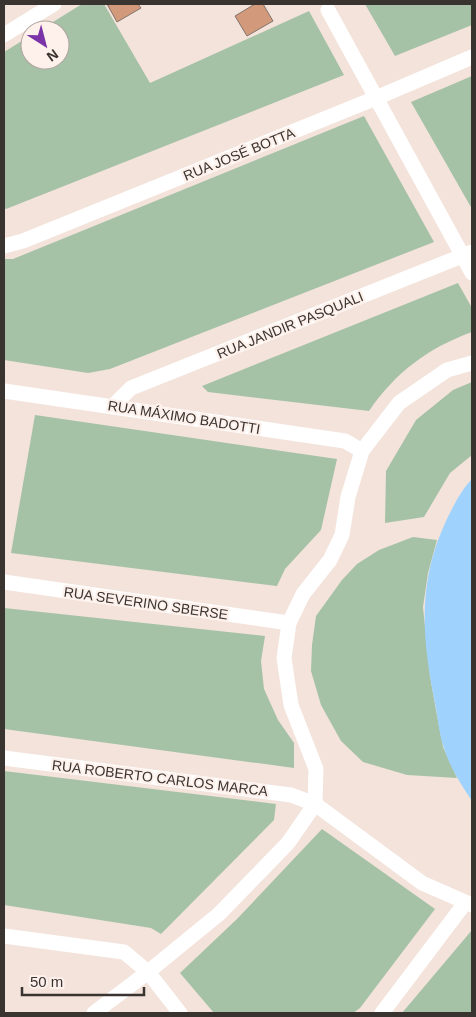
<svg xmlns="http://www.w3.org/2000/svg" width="476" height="1017" font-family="Helvetica,sans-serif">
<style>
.green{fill:#a6c2a6}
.water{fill:#9fd3fe}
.building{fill:#d2997a;stroke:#82746d}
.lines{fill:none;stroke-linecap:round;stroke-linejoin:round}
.minor{stroke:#fff;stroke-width:15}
.labels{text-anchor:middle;stroke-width:4.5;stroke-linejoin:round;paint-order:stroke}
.street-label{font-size:14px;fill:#3a3431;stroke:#fef1eb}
</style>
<rect width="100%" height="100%" fill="#f3e3db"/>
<g class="green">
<path d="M82 4H104L150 83 309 11 344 75 6 209 4 208V52L30 36V60H60V30H40Z"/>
<path d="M365 4H472V25L395 56Z"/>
<path d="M472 76V209L411 102Z"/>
<path d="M364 116 434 242 110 369 88 373 4 360V259H13Z"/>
<path d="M458 283 472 308V332C428 348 396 372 369 411L208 392 202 386Z"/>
<path d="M472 382V455L450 473 424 517 385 523 386 471 416 420 453 390Z"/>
<path d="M35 415 337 459 321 530 285 569 277 586 11 553Z"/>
<path d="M413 537 437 540 428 573 423 607 430 676 436 710 443 747 457 778 407 775 363 762 341 741 321 705 311 671 312 645 316 616 342 580 357 564 379 550Z"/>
<path d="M4 608 265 636 261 661 264 689 278 720 294 743V768L4 729Z"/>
<path d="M4 771 276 804 274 820 161 934 151 928 4 905Z"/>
<path d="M322 829 435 909 360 1008 353 1013H214L180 973 237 919Z"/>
<path d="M472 930V1013H402Z"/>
</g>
<path class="water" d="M472 479V801C461 784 450 768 444 748 439 734 438 718 435 703 422 638 417 583 446 521 453 507 461 490 472 479Z"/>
<g class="building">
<path d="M107 4H138L141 8 117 22Z"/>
<path d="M255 4H263L273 21 247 36 235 16Z"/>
</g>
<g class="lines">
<g class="minor">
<path d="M328 10 472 273"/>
<path d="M4 35 54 4"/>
<path d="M4 246 23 241 376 98 472 57"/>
<path d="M4 391 345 441 362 451"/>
<path d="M113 406 131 388 472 252"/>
<path d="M4 582 289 623"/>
<path d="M4 758 291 795 315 804 422 883 472 905"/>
<path d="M4 936 124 952 148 972 180 1013"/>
<path d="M94 1013 148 972 219 914 288 843 315 804 316 769 291 705 284 658 289 623 303 594 330 560 342 535 348 497 362 451 399 403 447 370 472 363"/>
<path d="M382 1013 465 903"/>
</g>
</g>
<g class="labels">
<g class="street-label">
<text transform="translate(239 154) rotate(-22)" y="5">RUA JOSÉ BOTTA</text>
<text transform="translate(290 325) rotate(-22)" y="5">RUA JANDIR PASQUALI</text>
<text transform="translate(184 417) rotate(9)" y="5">RUA MÁXIMO BADOTTI</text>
<text transform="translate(146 603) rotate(8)" y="5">RUA SEVERINO SBERSE</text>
<text transform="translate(160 778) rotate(7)" y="5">RUA ROBERTO CARLOS MARCA</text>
</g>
</g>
<rect width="476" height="1017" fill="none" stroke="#3a3431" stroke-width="10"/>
<g transform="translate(45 45) rotate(144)"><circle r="24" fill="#fef1eb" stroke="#b0a5a1"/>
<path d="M0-4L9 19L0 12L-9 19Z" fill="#7a34a7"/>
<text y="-8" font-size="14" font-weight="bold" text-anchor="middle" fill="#3a3431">N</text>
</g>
<path d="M22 987v8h122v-8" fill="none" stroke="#3a3431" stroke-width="2.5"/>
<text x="30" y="987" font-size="15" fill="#3a3431" stroke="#fef1eb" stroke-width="4" paint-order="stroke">50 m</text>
</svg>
